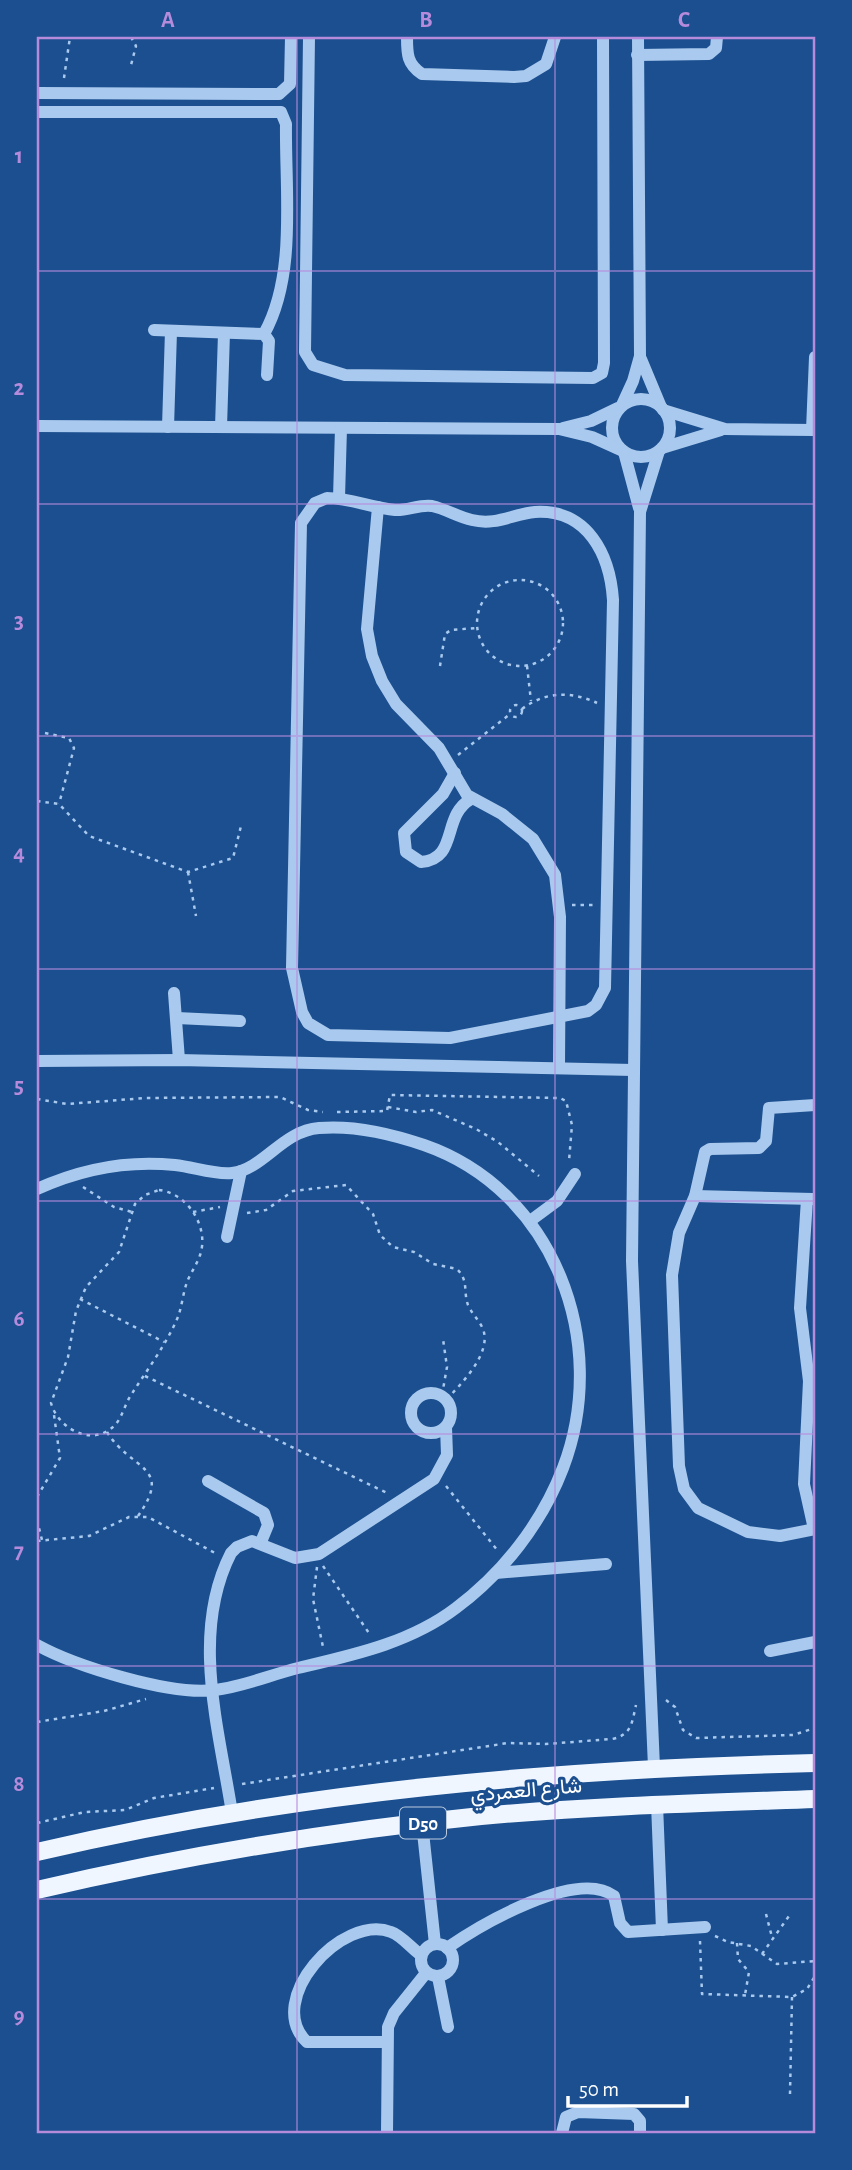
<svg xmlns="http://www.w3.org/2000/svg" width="852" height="2170" font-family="'Alegreya Sans',Vazirmatn,sans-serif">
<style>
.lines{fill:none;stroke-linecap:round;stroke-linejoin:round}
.path{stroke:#a9c9ee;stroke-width:2.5;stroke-dasharray:3.5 5;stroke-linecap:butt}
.minor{stroke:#a9c9ee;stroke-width:12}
.major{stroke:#f0f6ff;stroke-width:18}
.grid{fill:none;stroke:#b68bdc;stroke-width:2;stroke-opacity:0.55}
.labels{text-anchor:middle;stroke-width:6;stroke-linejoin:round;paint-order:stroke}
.shield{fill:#1b4f8f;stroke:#bbcadd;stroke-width:2}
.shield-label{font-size:19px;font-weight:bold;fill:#fff}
.street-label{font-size:21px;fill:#fff;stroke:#1b4f8f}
.neatline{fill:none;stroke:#b68bdc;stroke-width:2.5}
.grid-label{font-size:23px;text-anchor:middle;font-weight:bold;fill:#b68bdc}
</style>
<rect width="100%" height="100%" fill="#1b4f8f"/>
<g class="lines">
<g class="path">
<path d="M131 37 136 46 131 65"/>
<path d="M64 78 70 37"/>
<circle cx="520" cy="623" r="43"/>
<path d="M440 666 445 634 451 630 477 628"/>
<path d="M527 666 531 701"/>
<circle cx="516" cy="711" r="6"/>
<path d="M522 709C546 691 571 691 597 703"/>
<path d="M45 733 69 738 74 748 59 804"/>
<path d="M458 755 510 714"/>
<path d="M37 801 59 804 89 836 188 872 233 858 241 826"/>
<path d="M188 872 196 916"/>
<path d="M572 905H593"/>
<path d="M37 1099 67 1104 146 1098 280 1097 308 1110 323 1112"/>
<path d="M388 1107 416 1112 432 1110 476 1129 498 1142 539 1176"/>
<path d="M337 1112 387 1111 390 1095 560 1098 566 1101 572 1125 569 1161"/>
<path d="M83 1187 114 1207 132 1212"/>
<path d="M159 1190C186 1193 208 1224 201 1252 198 1263 191 1272 187 1282 183 1293 182 1306 178 1317 166 1345 147 1370 131 1395 123 1407 122 1422 109 1430 87 1445 57 1426 51 1403L68 1357 76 1311 86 1287 119 1252 135 1204 145 1195Z"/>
<path d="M193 1212 220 1207"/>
<path d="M247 1213 266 1210 293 1191 346 1185 373 1214 380 1235 393 1247 414 1252 433 1264 457 1269C469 1281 463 1291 468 1305 472 1314 479 1320 483 1329 492 1353 462 1383 447 1399"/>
<path d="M80 1299 164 1342"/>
<path d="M145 1376 387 1493"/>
<path d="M442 1395 447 1367 443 1339"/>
<path d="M107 1432C131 1471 174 1465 138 1516"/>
<path d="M446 1486 498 1551"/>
<path d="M37 1497 60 1458 54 1415"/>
<path d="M37 1520 42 1540"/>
<path d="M37 1541 89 1536 129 1517H148L215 1553"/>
<path d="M323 1566 371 1636"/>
<path d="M317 1567 313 1599 323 1647"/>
<path d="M666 1700 675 1707 683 1730 696 1738 793 1735 815 1728"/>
<path d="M37 1722 104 1711 146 1699"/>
<path d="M242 1784 508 1743 546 1744 612 1739C632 1735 632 1722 636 1705"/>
<path d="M37 1823 85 1812 125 1810 154 1798 214 1788"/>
<path d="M766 1914 772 1937"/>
<path d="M715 1936 728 1942 751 1946 777 1964 815 1961"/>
<path d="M700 1941 702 1994 792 1997 807 1989 815 1976"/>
<path d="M737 1943 738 1959 749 1972 745 1995"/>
<path d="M762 1954 789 1916"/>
<path d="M790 2094 792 1997"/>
</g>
<g class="minor">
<path d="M309 37 305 352 313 365 345 375 593 378 602 373 604 363 603 37"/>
<path d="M407 37C407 54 407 64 422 74L514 77 526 76 546 64 555 37"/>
<path d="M637 55 709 54 716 48 717 37"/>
<path d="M37 93 279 94 290 84 291 37"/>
<path d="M37 112H281L286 124C285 191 297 275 264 334"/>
<path d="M154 330 264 334 269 341 267 375"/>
<path d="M641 359 661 407"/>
<circle cx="641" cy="428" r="29"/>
<path d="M622 405 633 381 640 356 638 37"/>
<path d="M663 410 725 429 815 430"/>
<path d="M37 426 559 429 592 437 623 451"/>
<path d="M168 427 171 331"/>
<path d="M221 427 224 333"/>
<path d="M563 428 591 421 618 408"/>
<path d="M812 430 815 357"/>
<path d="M662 448 721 430"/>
<path d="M624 452 639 508"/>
<path d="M327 498C350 498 372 508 395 510 407 511 420 504 432 506 446 509 458 517 472 520 496 526 513 514 535 512 588 509 610 555 613 600L605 988 596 1005 588 1011 450 1038 328 1035 308 1023 302 1012 292 968 301 523 315 503Z"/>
<path d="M339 498 341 428"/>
<path d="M378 507 367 629 372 656 382 681 396 704 439 748 467 795 502 814 533 839 555 875 560 917 559 1068"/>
<path d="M455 773 443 794 404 833 406 852 421 862C459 859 441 816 471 799"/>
<path d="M174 993 179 1060"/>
<path d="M177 1018 240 1021"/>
<path d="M37 1061 179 1060 633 1070"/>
<path d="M815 1105 769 1108 766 1141 759 1148 710 1149 705 1152 695 1196 679 1233 672 1275 679 1466 684 1489 698 1508 748 1532 780 1536 815 1529"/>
<path d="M37 1189C81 1169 127 1160 175 1165 194 1167 214 1175 232 1173 264 1169 282 1131 319 1128 354 1125 392 1134 424 1145 554 1190 611 1342 563 1468 542 1523 503 1573 456 1608 410 1643 353 1655 298 1668 270 1675 242 1687 215 1690 171 1696 75 1666 37 1645"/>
<path d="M695 1196 813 1199"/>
<path d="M807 1199 800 1308 809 1381 804 1484 814 1529"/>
<path d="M530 1221 557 1201 575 1174"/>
<path d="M227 1237 241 1171"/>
<circle cx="431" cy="1413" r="20"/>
<path d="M208 1481 264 1513 268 1525 261 1542"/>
<path d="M496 1573 606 1564"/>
<path d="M770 1651 815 1642"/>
<path d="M654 1767 632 1261 640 512 659 451"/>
<path d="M657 1804 662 1930"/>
<path d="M232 1813C219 1729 190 1633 231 1553L237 1547 252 1541 295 1558 319 1554 434 1479 447 1455 446 1427"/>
<path d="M422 1823 435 1944"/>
<circle cx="437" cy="1960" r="16"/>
<path d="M447 1948C480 1925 577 1868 614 1896L620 1923 628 1932 705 1927"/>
<path d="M438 1977 448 2027"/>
<path d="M386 2042H307C263 2001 342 1913 391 1932 401 1935 412 1949 421 1955"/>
<path d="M387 2133 388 2027 394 2013 426 1973"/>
<path d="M562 2133 566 2117 578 2112 634 2114 640 2121V2133"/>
</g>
<g class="major">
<path d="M37 1852C292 1792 553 1769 815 1763"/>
<path d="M37 1890C183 1856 332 1831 481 1816 592 1806 704 1803 815 1799"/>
</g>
</g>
<path class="grid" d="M297 37V2133M555 37V2133M37 271H815M37 504H815M37 736H815M37 969H815M37 1201H815M37 1434H815M37 1666H815M37 1899H815"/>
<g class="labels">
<rect class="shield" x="400" y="1807.5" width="46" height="31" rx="5"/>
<g class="shield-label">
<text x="423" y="1830">D50</text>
</g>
<g class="street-label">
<text transform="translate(526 1790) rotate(-5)" y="7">شارع العمردي</text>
</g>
</g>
<rect width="852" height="2170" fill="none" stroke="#1b4f8f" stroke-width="77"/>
<path d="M568 2096v10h119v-10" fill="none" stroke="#ffffff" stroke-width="3.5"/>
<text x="579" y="2096" font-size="21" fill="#ffffff" stroke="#1b4f8f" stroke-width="5" paint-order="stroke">50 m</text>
<rect x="38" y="38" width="776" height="2094" class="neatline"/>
<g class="grid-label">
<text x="168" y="27">A</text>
<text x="426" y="27">B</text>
<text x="684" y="27">C</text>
<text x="19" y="163">1</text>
<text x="19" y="395">2</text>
<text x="19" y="628">3</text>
<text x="19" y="860">4</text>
<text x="19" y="1093">5</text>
<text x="19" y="1326">6</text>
<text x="19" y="1558">7</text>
<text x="19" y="1791">8</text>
<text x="19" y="2023">9</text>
</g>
</svg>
